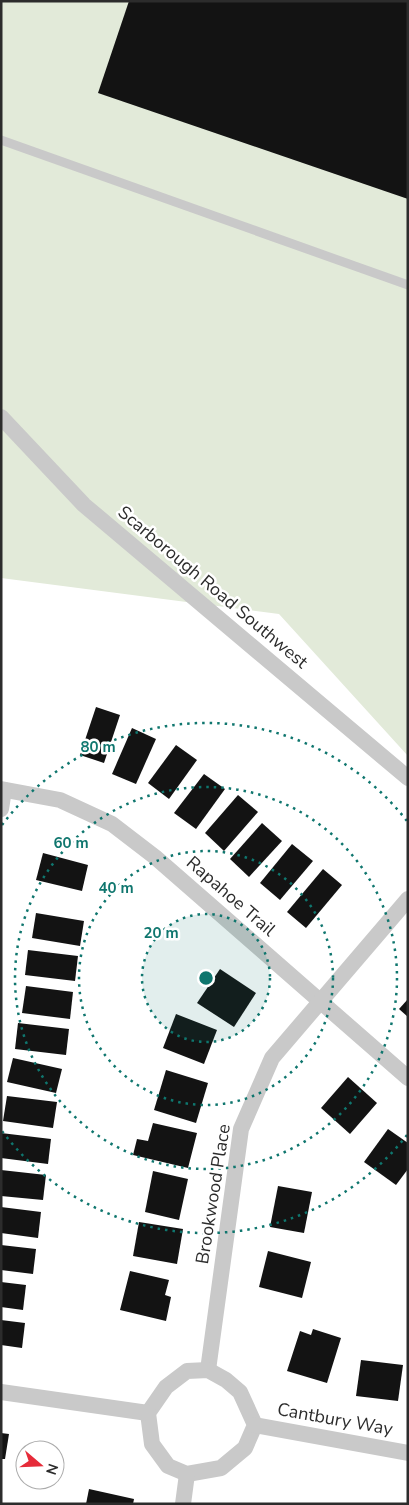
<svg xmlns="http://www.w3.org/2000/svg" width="409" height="1505" font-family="'Nunito Sans',sans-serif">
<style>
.green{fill:#e2ead9}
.building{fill:#131313}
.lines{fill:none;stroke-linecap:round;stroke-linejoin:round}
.lane{stroke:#c9c9c9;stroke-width:9}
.street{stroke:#c9c9c9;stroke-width:16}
.ring{fill:none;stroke:#0f766e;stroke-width:2.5;stroke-dasharray:2.5 5}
.labels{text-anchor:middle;stroke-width:5;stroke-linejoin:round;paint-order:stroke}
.street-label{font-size:18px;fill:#2c2c2c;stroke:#fff}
.centre{fill:#0f766e;stroke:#fff;stroke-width:2.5}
.ring-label{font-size:15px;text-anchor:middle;font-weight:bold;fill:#0f766e;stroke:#fff;stroke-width:5;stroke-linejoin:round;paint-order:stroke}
</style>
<rect width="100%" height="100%" fill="#fff"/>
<path class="green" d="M1 1H408V756L279 614 1 578Z"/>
<g class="building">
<path d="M129 1H408V199L98 93Z"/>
<path d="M96 707 120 715 104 763 80 755Z"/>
<path d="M132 728 156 739 136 784 112 774Z"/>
<path d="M176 745 197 760 169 799 148 783Z"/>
<path d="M204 774 225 789 196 829 174 813Z"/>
<path d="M238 795 258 812 224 851 205 833Z"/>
<path d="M262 823 282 841 249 877 230 859Z"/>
<path d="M292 844 313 861 280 900 260 883Z"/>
<path d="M43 853 88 865 82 891 36 880Z"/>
<path d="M323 869 342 885 306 928 287 912Z"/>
<path d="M36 913 84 921 80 946 32 938Z"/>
<path d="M28 950 78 956 75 981 25 975Z"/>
<path d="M220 969 256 993 234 1027 197 1003Z"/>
<path d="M26 986 73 992 70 1019 22 1013Z"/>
<path d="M408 999V1017L399 1009Z"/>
<path d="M176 1014 217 1030 204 1064 163 1048Z"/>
<path d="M18 1023 69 1029 66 1055 15 1049Z"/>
<path d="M13 1058 62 1069 56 1093 7 1082Z"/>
<path d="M166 1070 208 1083 196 1123 154 1110Z"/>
<path d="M348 1077 377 1103 350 1134 321 1108Z"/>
<path d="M7 1096 57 1102 53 1128 3 1121Z"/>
<path d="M153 1123 197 1133 188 1168 133 1155 137 1139 148 1141Z"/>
<path d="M388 1129 408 1143V1169L396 1185 364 1162Z"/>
<path d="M1 1133 51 1139 48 1164 1 1158Z"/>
<path d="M1 1170 46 1175 43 1200 1 1196Z"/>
<path d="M153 1171 188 1179 179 1220 145 1212Z"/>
<path d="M278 1186 312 1192 304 1233 270 1227Z"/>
<path d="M1 1207 41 1212 38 1238 1 1233Z"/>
<path d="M139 1222 183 1229 177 1264 133 1256Z"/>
<path d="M1 1245 36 1249 33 1274 1 1270Z"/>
<path d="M268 1251 311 1262 302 1298 259 1287Z"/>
<path d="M130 1271 169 1280 165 1295 171 1297 166 1321 120 1310Z"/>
<path d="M1 1282 26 1285 23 1310 1 1307Z"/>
<path d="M1 1320 25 1323 22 1348 1 1345Z"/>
<path d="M313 1329 341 1338 327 1383 287 1371 300 1331 311 1335Z"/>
<path d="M361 1360 403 1365 398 1401 356 1396Z"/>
<path d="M1 1433 9 1434 5 1459H1Z"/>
<path d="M89 1489 134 1499 133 1504H86Z"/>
</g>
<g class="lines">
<path class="lane" d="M1 140 408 285"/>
<g class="street">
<path d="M1 417 84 505 408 778"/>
<path d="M1 789 60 800 112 824 155 857 408 1078"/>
<path d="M1 809 4 790"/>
<path d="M208 1370 241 1129 272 1058 408 899"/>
<path d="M208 1370 226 1380 240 1392 255 1425 245 1448 221 1468 187 1474 168 1466 152 1444 148 1413 166 1387 187 1371Z"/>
<path d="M1 1392 148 1413"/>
<path d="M255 1425 408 1453"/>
<path d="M183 1504 187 1474"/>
</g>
</g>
<circle cx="206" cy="978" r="64" fill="#0f766e" fill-opacity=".12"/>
<g class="ring">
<circle cx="206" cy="978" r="64"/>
<circle cx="206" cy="978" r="127"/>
<circle cx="206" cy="978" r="191"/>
<path d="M407 1135A255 255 0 0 1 2 1131M2 825A255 255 0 0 1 407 821"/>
</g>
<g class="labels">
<g class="street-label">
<text transform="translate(213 587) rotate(40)" y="6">Scarborough Road Southwest</text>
<text transform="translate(231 896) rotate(41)" y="6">Rapahoe Trail</text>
<text transform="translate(213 1194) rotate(-81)" y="6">Brookwood Place</text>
<text transform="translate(335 1419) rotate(10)" y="6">Cantbury Way</text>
</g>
</g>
<circle cx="206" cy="978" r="8" class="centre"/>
<g class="ring-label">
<text x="98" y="752">80 m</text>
<text x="71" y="848">60 m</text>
<text x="116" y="893">40 m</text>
<text x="161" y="938">20 m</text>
</g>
<rect width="409" height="1505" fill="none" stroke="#2c2c2c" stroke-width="5"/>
<g transform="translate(40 1465) rotate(109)"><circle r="24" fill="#ffffff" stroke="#ababab"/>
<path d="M0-4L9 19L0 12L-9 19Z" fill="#e62b39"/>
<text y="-8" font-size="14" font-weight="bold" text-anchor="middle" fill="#2c2c2c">N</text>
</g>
</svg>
